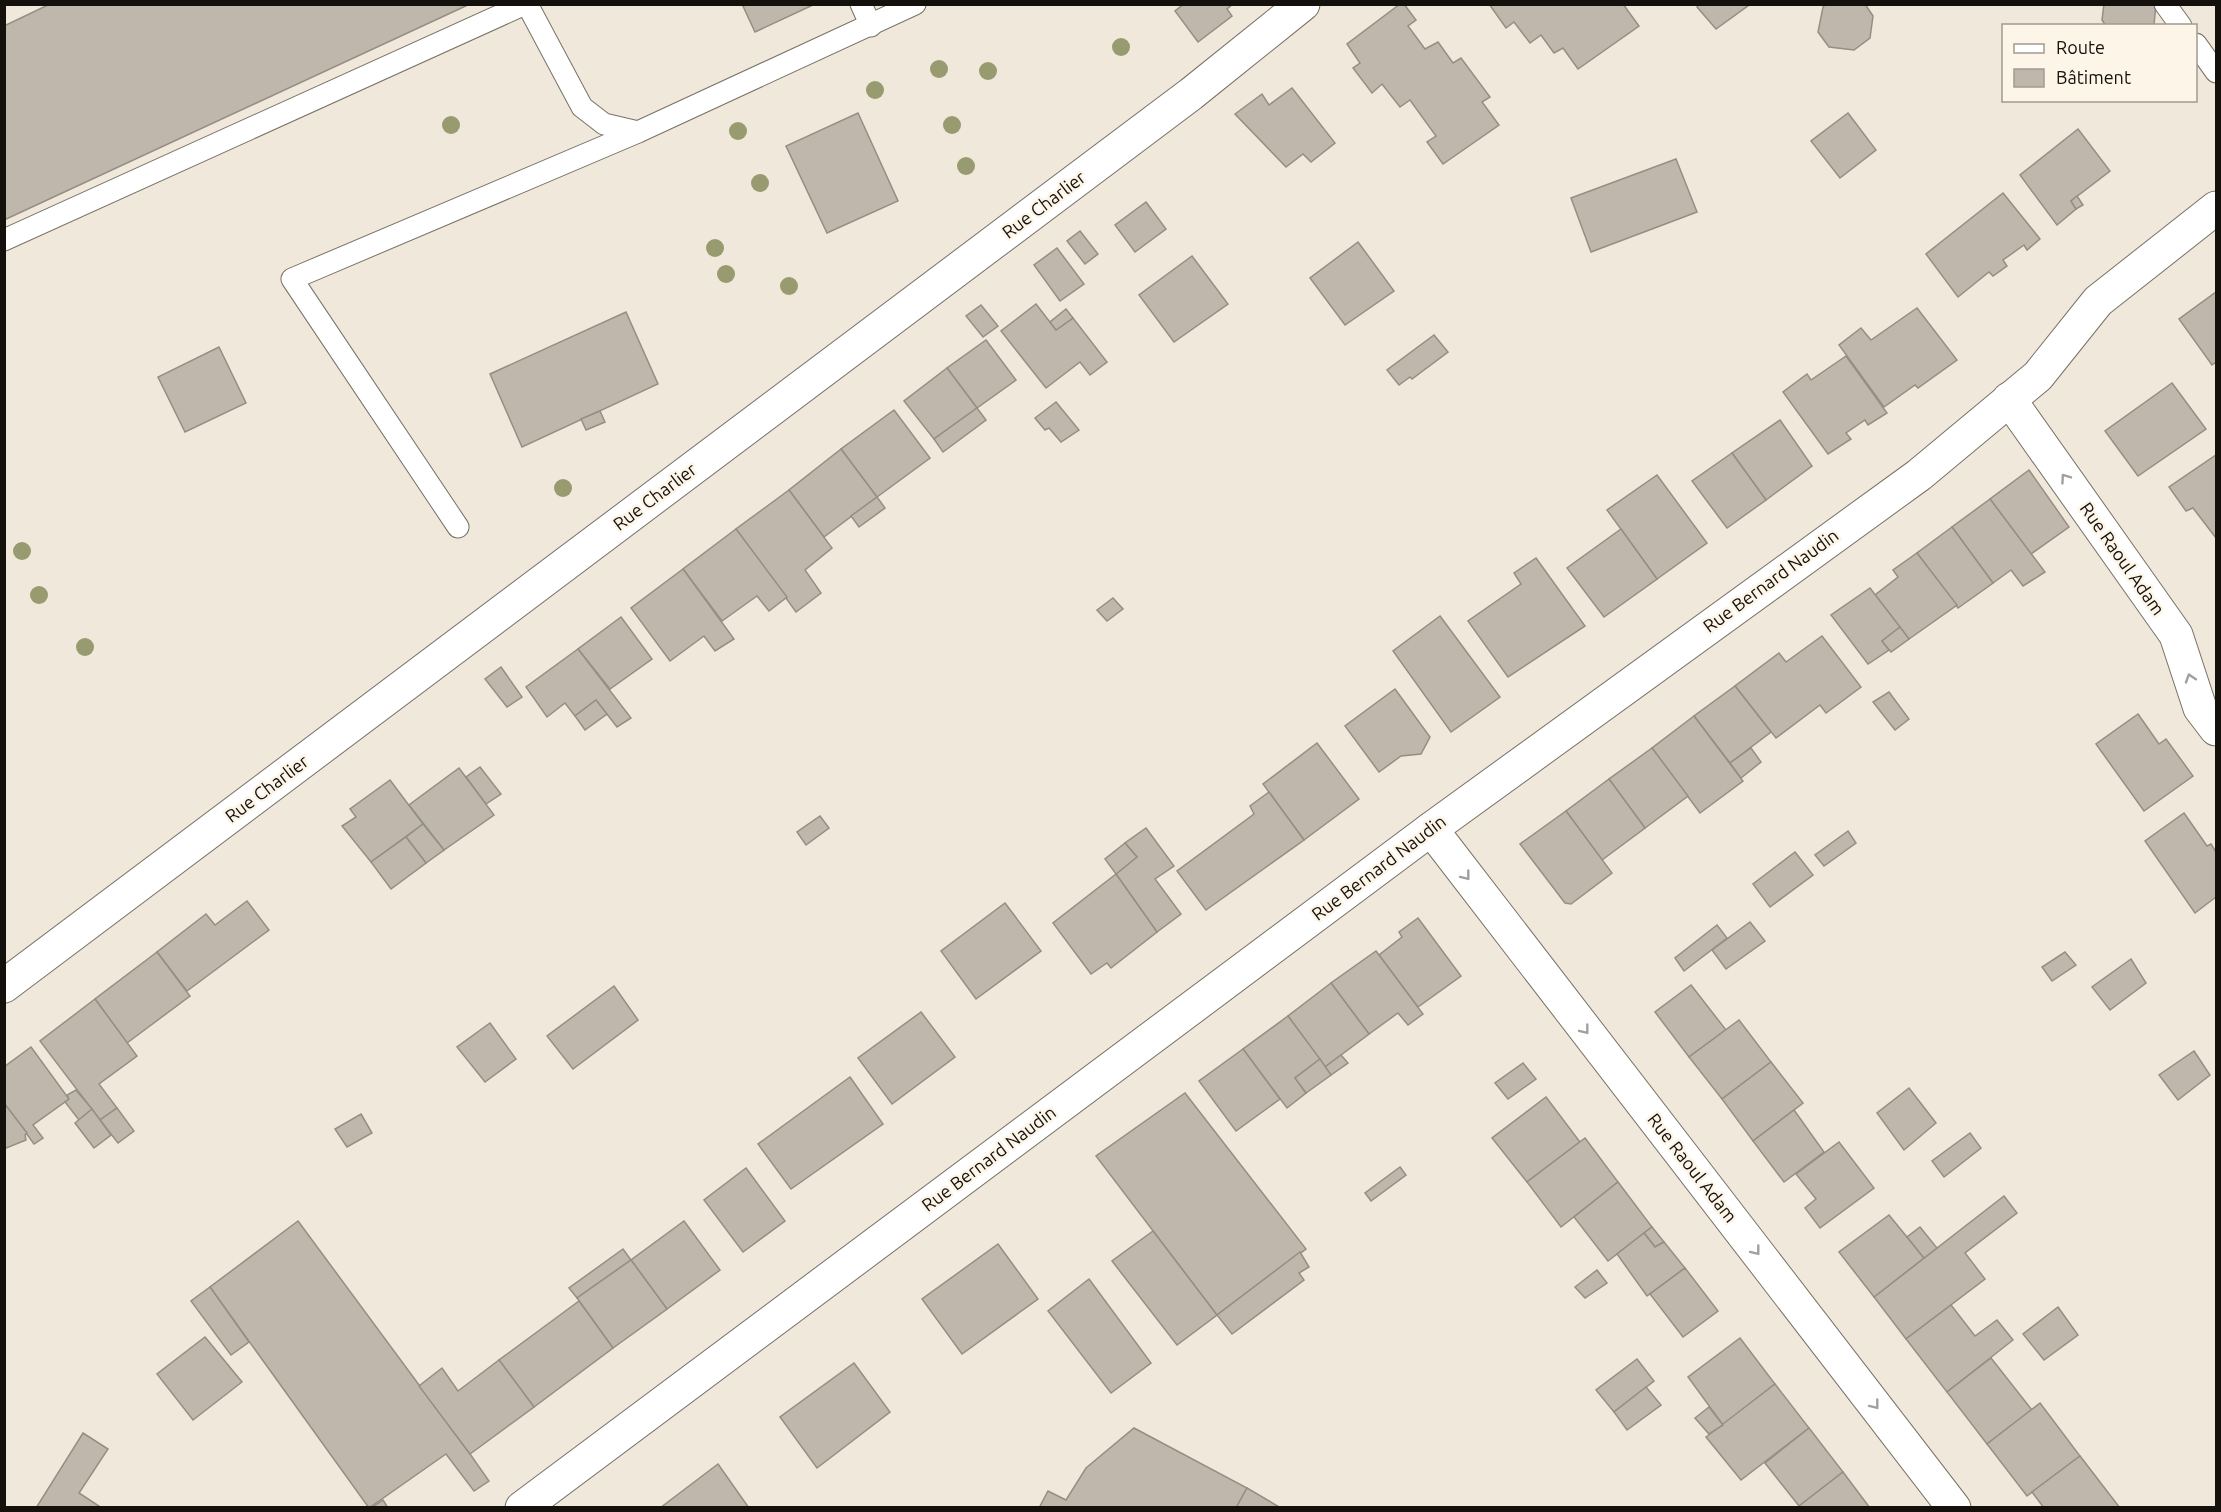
<svg xmlns="http://www.w3.org/2000/svg" width="2221" height="1512" font-family="Ubuntu,sans-serif">
<style>
.building{fill:#bfb7ab;stroke:#958e82;stroke-width:1.5}
.lines{fill:none;stroke-linecap:round;stroke-linejoin:round}
.service-casing{stroke:#787166;stroke-width:23}
.minor-casing{stroke:#787166;stroke-width:35}
.service{stroke:#fff;stroke-width:21}
.minor{stroke:#fff;stroke-width:33}
.tree{fill:#989a70}
.oneway{stroke:#a1a09e}
.labels{text-anchor:middle;stroke-width:5;stroke-linejoin:round;paint-order:stroke}
.street-label{font-size:18px;fill:#14110d;stroke:#fdf5e8}
</style>
<rect width="100%" height="100%" fill="#f0e8db"/>
<g class="building">
<path d="M50 4H470L4 220V26Z"/>
<path d="M742 4H815L755 32Z"/>
<path d="M1184 4H1233L1227 9 1232 16 1198 42 1175 11Z"/>
<path d="M1400 4H1404L1416 20 1408 26 1425 49 1438 42 1453 63 1461 58 1490 97 1482 102 1499 125 1443 164 1427 142 1436 136 1410 100 1400 107 1382 84 1372 93 1353 68 1360 63 1347 44Z"/>
<path d="M1489 4H1623L1639 26 1578 69 1563 48 1554 53 1541 35 1530 43 1514 22 1506 28Z"/>
<path d="M1700 4H1749V5L1716 29 1697 7Z"/>
<path d="M1826 4H1865L1873 16 1870 38 1854 50 1829 47 1818 32 1823 7Z"/>
<path d="M2104 4H2156L2154 25 2106 26 2102 20Z"/>
<path d="M1292 88 1335 143 1311 162 1303 154 1286 167 1235 114 1262 94 1269 105Z"/>
<path d="M858 113 898 201 827 233 786 146Z"/>
<path d="M1848 113 1876 150 1840 178 1811 141Z"/>
<path d="M2078 129 2110 171 2071 201 2076 209 2057 225 2020 175Z"/>
<path d="M1676 159 1697 212 1591 252 1571 198Z"/>
<path d="M2003 193 2040 239 2027 250 2024 245 2003 260 2007 266 1993 276 1989 272 1958 297 1926 254Z"/>
<path d="M2077 196 2083 205 2076 209 2071 201Z"/>
<path d="M1146 202 1166 229 1135 252 1115 225Z"/>
<path d="M1080 231 1098 254 1085 264 1067 241Z"/>
<path d="M1358 242 1394 291 1345 325 1310 278Z"/>
<path d="M1057 248 1084 284 1060 301 1034 265Z"/>
<path d="M1192 256 1228 304 1174 342 1139 295Z"/>
<path d="M2216 292V362L2212 365 2179 319Z"/>
<path d="M1036 304 1056 330 1073 318 1107 362 1090 375 1080 362 1046 388 1001 331Z"/>
<path d="M981 305 998 326 983 337 966 316Z"/>
<path d="M1917 308 1957 360 1918 388 1915 385 1884 407 1839 345 1861 328 1871 340Z"/>
<path d="M1066 309 1073 318 1056 330 1050 322Z"/>
<path d="M626 312 658 384 522 447 490 374Z"/>
<path d="M1434 335 1448 352 1412 379 1410 377 1399 385 1387 370Z"/>
<path d="M986 340 1016 380 977 408 947 368Z"/>
<path d="M219 347 246 403 185 432 158 377Z"/>
<path d="M1846 356 1887 413 1868 425 1865 420 1846 433 1851 439 1828 454 1783 392 1807 374 1811 380Z"/>
<path d="M947 368 977 408 934 439 904 401Z"/>
<path d="M2172 383 2206 429 2138 476 2105 431Z"/>
<path d="M1056 402 1079 430 1061 442 1049 428 1045 430 1035 418Z"/>
<path d="M977 408 986 420 943 452 934 439Z"/>
<path d="M894 410 930 458 877 497 841 449Z"/>
<path d="M600 411 605 422 586 430 581 419Z"/>
<path d="M1780 420 1812 466 1766 500 1732 453Z"/>
<path d="M841 449 877 497 824 537 789 490Z"/>
<path d="M1732 453 1766 500 1727 528 1692 481Z"/>
<path d="M2216 455V538L2193 508 2186 511 2169 487Z"/>
<path d="M2029 470 2069 527 2031 554 1990 499Z"/>
<path d="M1657 475 1707 543 1657 579 1607 510Z"/>
<path d="M789 490 832 548 805 570 821 593 796 612 736 529Z"/>
<path d="M877 497 885 508 859 527 851 516Z"/>
<path d="M1990 499 2045 572 2023 586 2011 570 1993 583 1952 527Z"/>
<path d="M1952 527 1993 583 1958 608 1917 553Z"/>
<path d="M736 529 787 597 769 611 757 596 722 621 683 569Z"/>
<path d="M1621 529 1657 579 1604 617 1567 568Z"/>
<path d="M1917 553 1957 605 1909 639 1875 595 1898 577 1893 570Z"/>
<path d="M1536 558 1585 626 1508 677 1468 621 1521 584 1514 573Z"/>
<path d="M683 569 734 639 715 651 704 636 670 661 631 608Z"/>
<path d="M1870 588 1900 627 1882 641 1889 650 1868 664 1831 615Z"/>
<path d="M1113 598 1123 609 1107 621 1097 610Z"/>
<path d="M1440 616 1500 697 1451 732 1393 651Z"/>
<path d="M621 617 652 659 610 689 578 649Z"/>
<path d="M1900 627 1909 639 1891 652 1882 641Z"/>
<path d="M1822 636 1861 687 1826 713 1820 705 1776 738 1735 686 1779 653 1786 662Z"/>
<path d="M578 649 631 718 617 727 596 700 575 716 565 703 547 717 526 687Z"/>
<path d="M501 667 522 697 507 707 485 679Z"/>
<path d="M1735 686 1771 732 1730 763 1694 716Z"/>
<path d="M1395 689 1430 737 1421 754 1401 756 1379 772 1345 726Z"/>
<path d="M1889 692 1909 719 1895 730 1873 702Z"/>
<path d="M596 700 607 714 585 730 575 716Z"/>
<path d="M2138 714 2159 744 2166 739 2193 776 2144 811 2096 744Z"/>
<path d="M1694 716 1743 781 1700 813 1652 748Z"/>
<path d="M1317 743 1359 799 1304 840 1263 784Z"/>
<path d="M1652 748 1688 796 1645 828 1609 779Z"/>
<path d="M1751 748 1761 762 1741 778 1730 763Z"/>
<path d="M480 767 501 794 486 804 466 777Z"/>
<path d="M459 768 494 815 444 850 409 805Z"/>
<path d="M1609 779 1645 828 1602 860 1566 811Z"/>
<path d="M390 780 423 824 371 862 342 826 356 817 350 809Z"/>
<path d="M1269 792 1304 840 1206 910 1177 871 1254 814 1250 806Z"/>
<path d="M1566 811 1612 873 1571 904 1565 903 1520 844Z"/>
<path d="M2184 813 2207 846 2211 844 2216 852V897L2195 913 2145 841Z"/>
<path d="M820 816 829 828 806 845 797 832Z"/>
<path d="M423 824 444 850 426 863 406 837Z"/>
<path d="M1146 828 1174 866 1155 879 1181 914 1157 932 1116 874 1137 857 1125 843Z"/>
<path d="M1848 831 1856 843 1824 866 1815 855Z"/>
<path d="M406 837 426 863 391 889 371 862Z"/>
<path d="M1125 843 1137 857 1116 874 1105 859Z"/>
<path d="M1795 852 1813 875 1770 907 1753 884Z"/>
<path d="M1116 874 1157 932 1111 968 1107 963 1091 974 1053 923Z"/>
<path d="M247 901 269 930 187 991 157 952 206 914 215 925Z"/>
<path d="M1005 903 1041 951 976 999 941 951Z"/>
<path d="M1418 918 1461 976 1418 1007 1379 955 1402 937 1399 932Z"/>
<path d="M1750 922 1765 941 1726 969 1712 950Z"/>
<path d="M1717 925 1727 938 1684 971 1675 958Z"/>
<path d="M1376 951 1423 1014 1408 1025 1398 1013 1369 1034 1331 983Z"/>
<path d="M157 952 190 996 127 1043 95 999Z"/>
<path d="M2065 952 2076 965 2052 981 2042 967Z"/>
<path d="M2131 959 2146 983 2110 1010 2092 987Z"/>
<path d="M1331 983 1369 1034 1325 1067 1288 1016Z"/>
<path d="M1691 985 1726 1030 1689 1057 1655 1012Z"/>
<path d="M614 986 638 1020 573 1069 547 1036Z"/>
<path d="M95 999 137 1056 99 1084 117 1108 100 1120 40 1041Z"/>
<path d="M921 1012 955 1057 892 1104 858 1058Z"/>
<path d="M1288 1016 1320 1059 1295 1078 1306 1093 1287 1108 1243 1049Z"/>
<path d="M1739 1020 1771 1062 1722 1099 1689 1057Z"/>
<path d="M490 1023 516 1059 485 1082 457 1047Z"/>
<path d="M31 1047 69 1099 33 1125 43 1138 34 1144 4 1103V1067Z"/>
<path d="M1243 1049 1280 1099 1236 1131 1199 1081Z"/>
<path d="M2194 1051 2210 1075 2178 1100 2159 1075Z"/>
<path d="M1341 1055 1348 1063 1331 1075 1325 1067Z"/>
<path d="M1320 1059 1331 1075 1306 1093 1295 1078Z"/>
<path d="M1771 1062 1803 1103 1753 1141 1722 1099Z"/>
<path d="M1523 1063 1536 1079 1508 1099 1495 1083Z"/>
<path d="M850 1077 883 1124 791 1189 758 1144Z"/>
<path d="M1909 1088 1936 1123 1904 1150 1877 1113Z"/>
<path d="M76 1090 92 1109 79 1120 65 1102 69 1099 67 1095Z"/>
<path d="M1185 1093 1306 1249 1217 1315 1096 1156Z"/>
<path d="M1546 1097 1580 1142 1527 1182 1492 1138Z"/>
<path d="M4 1103 27 1133 25 1135 26 1140 4 1149Z"/>
<path d="M117 1108 134 1131 118 1143 100 1120Z"/>
<path d="M92 1109 111 1135 94 1148 75 1123Z"/>
<path d="M1794 1110 1824 1152 1784 1182 1753 1141Z"/>
<path d="M361 1114 372 1133 347 1147 335 1129Z"/>
<path d="M1970 1133 1981 1148 1944 1177 1932 1161Z"/>
<path d="M1585 1138 1618 1182 1561 1227 1527 1182Z"/>
<path d="M1839 1142 1874 1188 1820 1228 1805 1208 1816 1199 1796 1174Z"/>
<path d="M1400 1167 1406 1175 1371 1201 1365 1193Z"/>
<path d="M746 1168 785 1221 743 1252 704 1200Z"/>
<path d="M1618 1182 1652 1227 1608 1261 1574 1217Z"/>
<path d="M2004 1196 2017 1213 1965 1253 1985 1279 1906 1339 1874 1297Z"/>
<path d="M1889 1215 1924 1258 1874 1297 1839 1252Z"/>
<path d="M298 1221 470 1454 489 1481 474 1491 446 1454 369 1508 210 1287Z"/>
<path d="M684 1221 720 1270 667 1309 631 1260Z"/>
<path d="M1652 1227 1664 1242 1655 1247 1644 1233Z"/>
<path d="M1920 1227 1937 1248 1924 1258 1907 1237Z"/>
<path d="M1153 1231 1217 1315 1177 1345 1112 1261Z"/>
<path d="M1644 1233 1655 1247 1664 1242 1685 1268 1647 1296 1617 1254Z"/>
<path d="M998 1244 1038 1299 962 1354 922 1299Z"/>
<path d="M623 1249 631 1260 577 1298 569 1288Z"/>
<path d="M1300 1252 1309 1267 1299 1273 1304 1280 1232 1334 1217 1315Z"/>
<path d="M631 1260 667 1309 613 1348 577 1298Z"/>
<path d="M1685 1268 1718 1311 1683 1337 1650 1294Z"/>
<path d="M1597 1270 1607 1283 1585 1298 1575 1287Z"/>
<path d="M1089 1279 1151 1363 1111 1393 1048 1311Z"/>
<path d="M210 1287 249 1342 231 1355 191 1301Z"/>
<path d="M579 1301 613 1348 534 1407 499 1360Z"/>
<path d="M1951 1305 1975 1336 1997 1320 2013 1340 1947 1392 1906 1339Z"/>
<path d="M2058 1307 2078 1335 2044 1360 2023 1334Z"/>
<path d="M205 1337 242 1382 193 1420 157 1374Z"/>
<path d="M1740 1338 1775 1384 1723 1425 1688 1377Z"/>
<path d="M1991 1358 2032 1410 1987 1444 1947 1392Z"/>
<path d="M1637 1359 1654 1381 1614 1412 1596 1390Z"/>
<path d="M499 1360 534 1407 470 1454 419 1386 442 1368 458 1391Z"/>
<path d="M854 1363 890 1412 817 1468 780 1417Z"/>
<path d="M1775 1384 1809 1428 1741 1480 1706 1437Z"/>
<path d="M1646 1387 1661 1405 1627 1430 1614 1412Z"/>
<path d="M2040 1403 2080 1456 2027 1496 1987 1444Z"/>
<path d="M1709 1407 1723 1425 1709 1434 1695 1418Z"/>
<path d="M1134 1428 1247 1488 1236 1508H1039L1048 1491 1066 1500 1086 1468Z"/>
<path d="M1809 1428 1843 1472 1799 1506 1765 1463Z"/>
<path d="M83 1433 108 1449 79 1493 102 1508H36Z"/>
<path d="M2080 1456 2120 1508H2044L2032 1492Z"/>
<path d="M718 1464 749 1508H660Z"/>
<path d="M1843 1472 1870 1508H1797L1799 1506Z"/>
<path d="M1247 1488 1281 1508H1236Z"/>
<path d="M383 1500 388 1508H371Z"/>
</g>
<g class="lines">
<defs>
<g id="service">
<path d="M527 4 582 107 604 124 638 132 915 4"/>
<path d="M861 4 871 26"/>
<path d="M2165 4 2181 26"/>
<path d="M2196 44 2216 72"/>
<path d="M4 240 525 4"/>
<path d="M458 527 292 279 638 132"/>
</g>
<g id="minor">
<path d="M2009 399 2176 635 2200 708 2216 729"/>
<path d="M1431 829 1954 1508"/>
<path d="M4 986 1191 94 1303 4"/>
<path d="M522 1508 1431 829 1919 475 2038 376 2098 301 2216 208"/>
</g>
</defs>
<use href="#service" class="service-casing"/>
<use href="#minor" class="minor-casing"/>
<use href="#service" class="service"/>
<use href="#minor" class="minor"/>
</g>
<g class="tree">
<circle cx="1121" cy="47" r="9"/>
<circle cx="939" cy="69" r="9"/>
<circle cx="988" cy="71" r="9"/>
<circle cx="875" cy="90" r="9"/>
<circle cx="451" cy="125" r="9"/>
<circle cx="952" cy="125" r="9"/>
<circle cx="738" cy="131" r="9"/>
<circle cx="966" cy="166" r="9"/>
<circle cx="760" cy="183" r="9"/>
<circle cx="715" cy="248" r="9"/>
<circle cx="726" cy="274" r="9"/>
<circle cx="789" cy="286" r="9"/>
<circle cx="563" cy="488" r="9"/>
<circle cx="22" cy="551" r="9"/>
<circle cx="39" cy="595" r="9"/>
<circle cx="85" cy="647" r="9"/>
</g>
<defs><path id="oneway-chevron" d="M-2-3.5L2.5 0L-2 3.5" fill="none" stroke-width="1.6" stroke-linecap="round" stroke-linejoin="round" transform="scale(1.5)"/></defs>
<g class="oneway">
<use href="#oneway-chevron" transform="translate(2065 478) rotate(-125)"/>
<use href="#oneway-chevron" transform="translate(2190 678) rotate(-108)"/>
<use href="#oneway-chevron" transform="translate(1466 876) rotate(52)"/>
<use href="#oneway-chevron" transform="translate(1585 1030) rotate(52)"/>
<use href="#oneway-chevron" transform="translate(1756 1251) rotate(52)"/>
<use href="#oneway-chevron" transform="translate(1875 1405) rotate(52)"/>
</g>
<g class="labels">
<g class="street-label">
<text transform="translate(1044 205) rotate(-37)" y="6">Rue Charlier</text>
<text transform="translate(655 497) rotate(-37)" y="6">Rue Charlier</text>
<text transform="translate(2122 559) rotate(55)" y="6">Rue Raoul Adam</text>
<text transform="translate(1771 581) rotate(-36)" y="6">Rue Bernard Naudin</text>
<text transform="translate(267 789) rotate(-37)" y="6">Rue Charlier</text>
<text transform="translate(1379 868) rotate(-37)" y="6">Rue Bernard Naudin</text>
<text transform="translate(989 1159) rotate(-37)" y="6">Rue Bernard Naudin</text>
<text transform="translate(1692 1168) rotate(52)" y="6">Rue Raoul Adam</text>
</g>
</g>
<rect width="2221" height="1512" fill="none" stroke="#14110d" stroke-width="12"/>
<rect x="2002" y="24" width="195" height="78" fill="#fdf5e8" stroke="#a09a90" stroke-width="1.5"/>
<rect x="2014" y="44" width="30" height="9" fill="#ffffff" stroke="#a09a90" stroke-width="1.5"/>
<text x="2056" y="54" font-size="18" fill="#14110d">Route</text>
<rect x="2014" y="69" width="30" height="18" fill="#bfb7ab" stroke="#a09a90" stroke-width="1.5"/>
<text x="2056" y="84" font-size="18" fill="#14110d">Bâtiment</text>
</svg>
